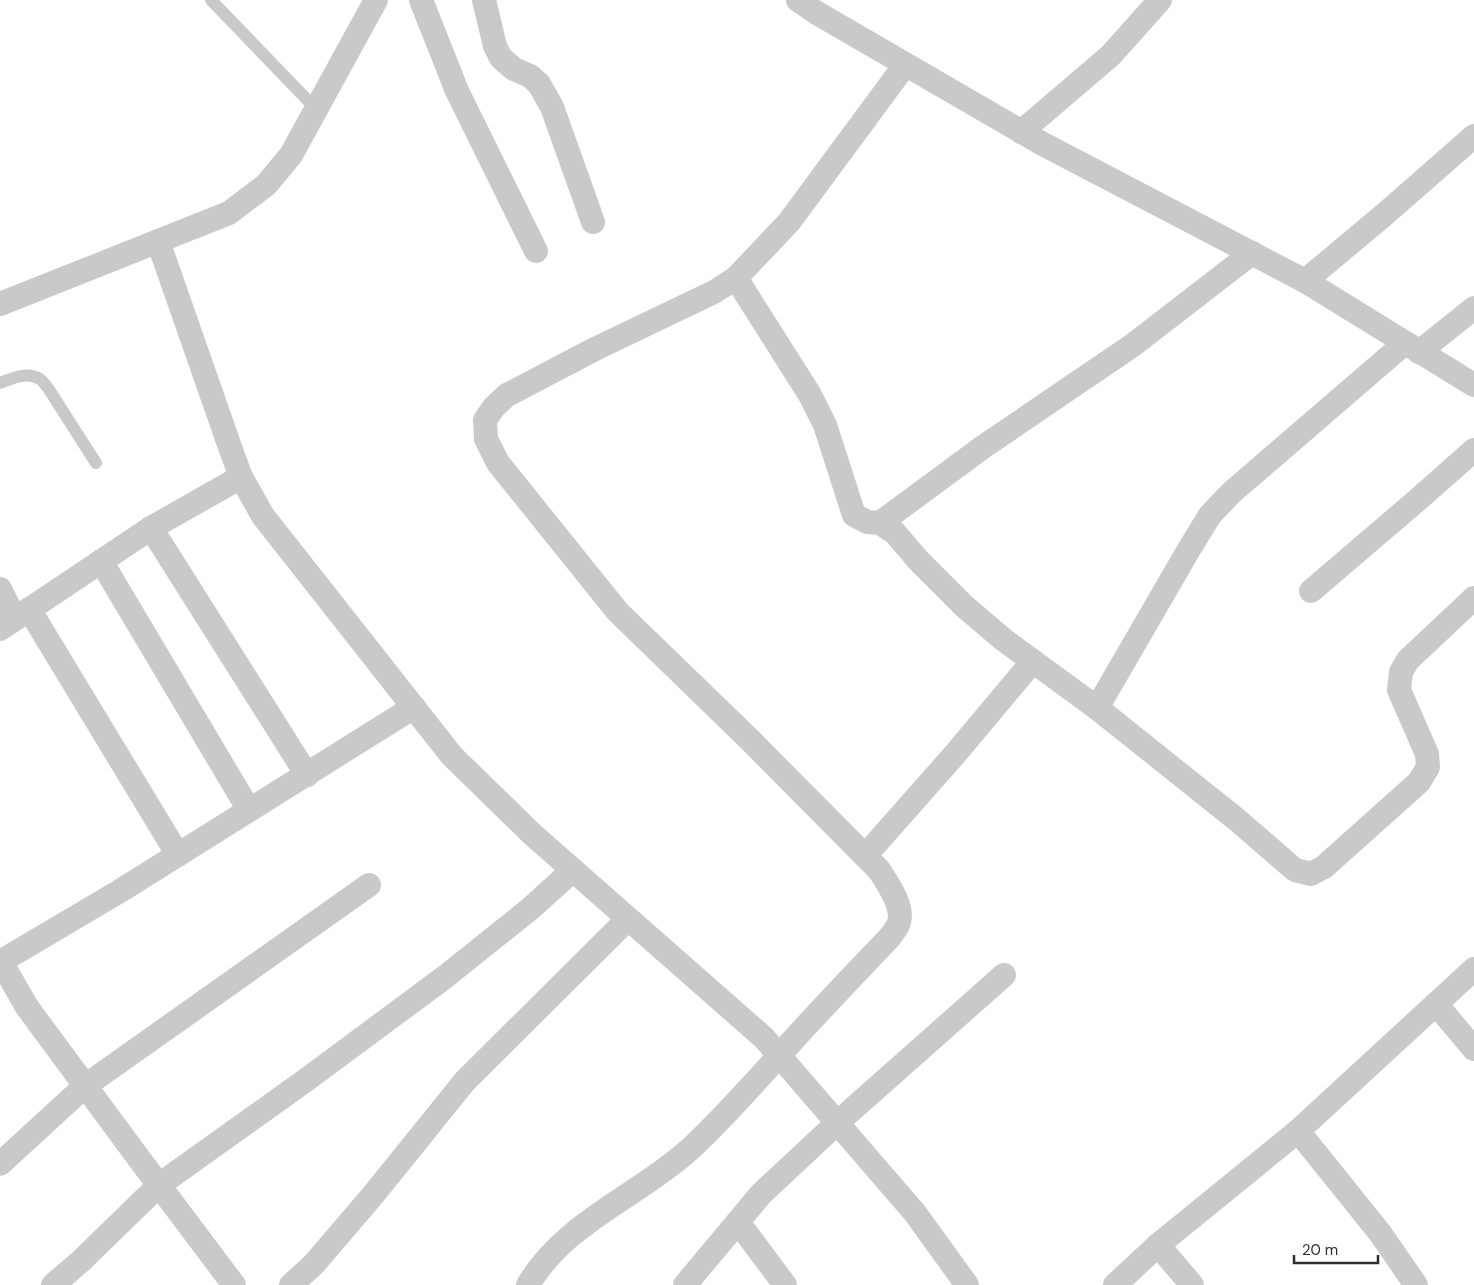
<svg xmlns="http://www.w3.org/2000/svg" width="1474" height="1285" font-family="'DM Sans',sans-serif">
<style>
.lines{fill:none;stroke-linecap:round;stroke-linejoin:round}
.service{stroke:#c9c9c9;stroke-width:12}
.minor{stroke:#c9c9c9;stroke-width:24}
</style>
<rect width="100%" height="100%" fill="#fff"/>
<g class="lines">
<g class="service">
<path d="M211 0 316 109"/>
<path d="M0 383C12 378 28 371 40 379 43 381 46 386 48 388L96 463"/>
</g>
<g class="minor">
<path d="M421 0 457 91 536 251"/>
<path d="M484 0 495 46 501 58 514 69 530 76 539 84 552 107 593 222"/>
<path d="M798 0 817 13 1041 143 1305 281 1474 385"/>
<path d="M1021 132 1111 55 1160 0"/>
<path d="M158 241 231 450 241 477 263 516 452 756 532 834 764 1038 915 1213 967 1285"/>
<path d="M736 278 810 395 825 425 854 515 867 522 880 523 895 533 919 561 964 606 1004 640 1097 708 1236 819 1295 870 1311 874 1324 867 1419 782 1428 767 1427 754 1399 690 1401 672 1408 660 1474 598"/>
<path d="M1305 281 1385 214 1474 136"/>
<path d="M0 304 229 213 266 185 291 155 376 0"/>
<path d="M1419 352 1474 308"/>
<path d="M880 523 983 447 1133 345 1252 253"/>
<path d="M151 528 307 775"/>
<path d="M101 561 249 810"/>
<path d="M0 589 15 619"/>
<path d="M1311 591 1414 503 1474 450"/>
<path d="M29 609 178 855"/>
<path d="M0 629 151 528 241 477"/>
<path d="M1097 708 1188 551 1210 515 1231 493 1405 343"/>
<path d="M865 856 956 753 1033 661"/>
<path d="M0 960 27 1007 143 1164 234 1285"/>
<path d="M0 962 120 891 414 707"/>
<path d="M1436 1004 1474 1049"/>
<path d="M1298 1131 1380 1233 1416 1285"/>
<path d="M0 1164 85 1086 369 885"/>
<path d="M738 1222 785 1285"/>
<path d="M1158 1245 1192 1285"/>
<path d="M53 1285 81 1261 159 1185 306 1080 445 977 530 909 573 870"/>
<path d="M291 1285 314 1264 373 1195 465 1081 628 919"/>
<path d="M528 1285C564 1223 638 1196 689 1150 721 1121 749 1088 778 1057 814 1016 852 977 889 938 892 934 896 929 898 925 906 908 887 883 879 870L749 739 618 612 498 463 486 439 485 420 494 407 507 395 595 349 714 292 736 278 789 222 905 65"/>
<path d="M685 1285 761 1194 837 1123 1004 975"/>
<path d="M1115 1285 1158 1245 1298 1131 1474 969"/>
</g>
</g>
<path d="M1294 1255v8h84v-8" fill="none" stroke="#2c2c2c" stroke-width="2.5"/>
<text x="1302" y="1255" font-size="15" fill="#2c2c2c" stroke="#ffffff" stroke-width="4" paint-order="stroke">20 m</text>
</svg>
